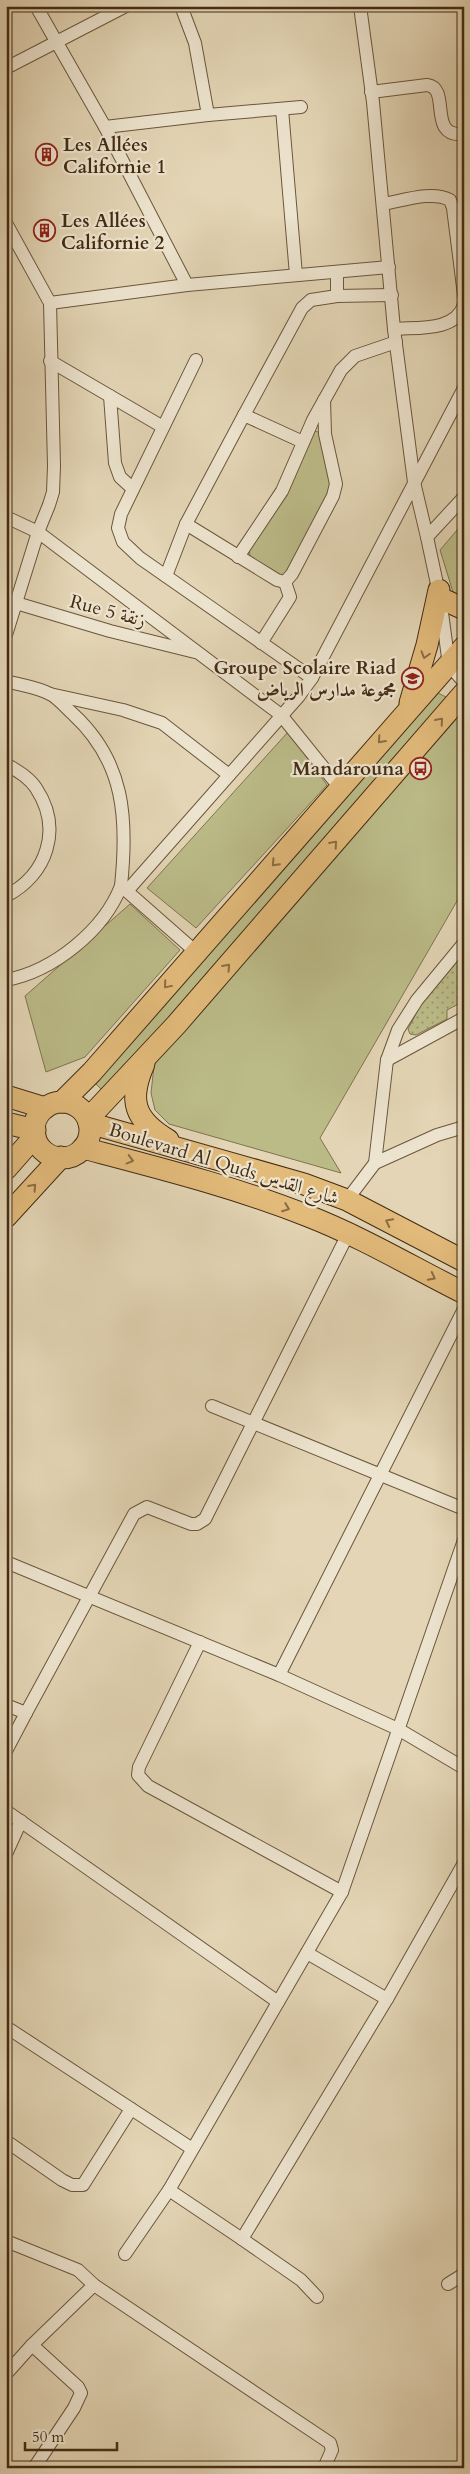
<svg xmlns="http://www.w3.org/2000/svg" width="470" height="2474" font-family="Cardo,Amiri,serif">
<style>
.green{fill:#bb8;stroke:#7f744e}
.garden{fill:url(#garden-dots);stroke:#7f744e}
.lines{fill:none;stroke-linecap:round;stroke-linejoin:round}
.street-casing{stroke:#6b563c;stroke-width:14}
.primary-casing{stroke:#432c14;stroke-width:23}
.street{stroke:#ede4cf;stroke-width:12}
.primary{stroke:#e2ba7a;stroke-width:21}
.oneway{stroke:#8b6c42}
.labels{text-anchor:middle;stroke-width:4.5;stroke-linejoin:round;paint-order:stroke}
.poi-label{font-size:19px;font-weight:bold;fill:#432c14;stroke:#ede4cf;text-anchor:start}
.street-label{font-size:19px;fill:#432c14;stroke:#ede4cf}
</style>
<defs>
<pattern id="garden-dots" width="8" height="8" patternUnits="userSpaceOnUse" patternTransform="scale(1.25)"><rect width="8" height="8" fill="#bb8"/><path d="M2 2h.1M6 6h.1" fill="none" stroke="#9a986e" stroke-width="1.8" stroke-linecap="round"/></pattern>
</defs>
<rect width="100%" height="100%" fill="#e3d5b5"/>
<filter id="stains"><feTurbulence type="fractalNoise" baseFrequency=".004" numOctaves="4"/><feColorMatrix values="0 0 0 0 .2 0 0 0 0 .09 0 0 0 0 .02 0 0 0 .5 -.17"/></filter>
<radialGradient id="worn" r=".72"><stop offset=".6" stop-color="#630" stop-opacity="0"/><stop offset="1" stop-color="#630" stop-opacity=".3"/></radialGradient>
<g class="green">
<path d="M312 430 321 433 332 484 288 574 277 575 251 560 249 550Z"/>
<path d="M464 522V602L453 592 440 550Z"/>
<path d="M438 693 446 697 447 703 104 1092 95 1083Z"/>
<path d="M464 707V889L320 1138 341 1173 169 1124 155 1110 151 1093 155 1057Z"/>
<path d="M288 732 327 785 196 928 147 888Z"/>
<path d="M130 904 180 950 85 1057 46 1072 25 996Z"/>
</g>
<path class="garden" d="M464 953V1001L447 1010V1019L416 1035 410 1034 408 1029 420 1006Z"/>
<g class="lines">
<defs>
<g id="street">
<path d="M36 6 105 127 208 115 301 107"/>
<path d="M181 6 195 43 208 115"/>
<path d="M360 6 373 102 394 329 414 482 427 537 464 497"/>
<path d="M6 68 126 6"/>
<path d="M371 92 427 85C452 88 426 138 464 134"/>
<path d="M282 109 296 275"/>
<path d="M105 127 187 285"/>
<path d="M383 204C402 201 432 190 450 200L453 208 464 295"/>
<path d="M6 223 50 303 54 466 53 492 49 505 38 532 6 635"/>
<path d="M337 296 392 295"/>
<path d="M50 303 187 285 389 267"/>
<path d="M394 329C417 327 455 332 464 305"/>
<path d="M196 360 121 514 118 528 123 542 140 558 312 678"/>
<path d="M50 361 163 427"/>
<path d="M110 396 115 463 120 477 132 488"/>
<path d="M244 415 302 308 311 300 337 296V272"/>
<path d="M6 517 38 532 281 715 340 788"/>
<path d="M186 524 277 580 285 582 292 574 333 496 336 484 325 434 324 400"/>
<path d="M427 537 440 598 449 665 464 682"/>
<path d="M238 557 282 491 313 420 341 370 355 356 396 342"/>
<path d="M166 576 186 524 244 415 303 442"/>
<path d="M6 600 110 631 195 652"/>
<path d="M261 643 290 597 285 582"/>
<path d="M6 681C20 685 37 687 50 694 58 698 66 708 73 714 125 762 128 819 121 886L196 952"/>
<path d="M50 694 123 710 162 723 229 775"/>
<path d="M6 764C17 771 29 777 36 788 63 829 47 875 6 896"/>
<path d="M127 891 299 696 312 678 464 388"/>
<path d="M6 980C54 971 104 930 121 886"/>
<path d="M387 1060 464 1018"/>
<path d="M375 1163 437 1135 464 1127"/>
<path d="M347 1200 375 1163 387 1060 398 1030 417 1000 464 943"/>
<path d="M212 1406 464 1509"/>
<path d="M6 1562 279 1675 398 1729 464 1768"/>
<path d="M200 1642 139 1767 138 1775 148 1786 342 1892"/>
<path d="M279 1675 464 1309"/>
<path d="M6 1705 26 1713 6 1751"/>
<path d="M26 1713 134 1514 147 1507 191 1524H197L205 1519 348 1234"/>
<path d="M6 1811 278 2002"/>
<path d="M6 1854 21 1821"/>
<path d="M307 1953 387 1999"/>
<path d="M6 2027 191 2148"/>
<path d="M6 2141 62 2180 72 2185H83L131 2109"/>
<path d="M169 2190 242 2239"/>
<path d="M6 2241 78 2270 94 2285 330 2443 332 2450 324 2468"/>
<path d="M125 2254 169 2190 342 1892 464 1540"/>
<path d="M448 2284 464 2274"/>
<path d="M317 2297 301 2280 242 2239 387 1999 464 1863"/>
<path d="M32 2345 78 2387 81 2393 74 2408 34 2468"/>
<path d="M6 2374 32 2345 94 2285"/>
</g>
<g id="primary">
<path d="M440 598 464 609"/>
<path d="M410 703 427 645 439 590"/>
<path d="M144 1064C128 1100 134 1120 168 1140"/>
<path d="M6 1096 45 1108"/>
<path d="M62 1102 92 1072 464 647"/>
<circle cx="62" cy="1130" r="28"/>
<path d="M88 1119 176 1025 464 693"/>
<path d="M6 1123 35 1130"/>
<path d="M89 1123 304 1184 347 1200 464 1261"/>
<path d="M83 1148C159 1168 235 1187 308 1216 362 1237 412 1267 464 1293"/>
<path d="M6 1169 35 1136"/>
<path d="M6 1217 61 1157"/>
</g>
</defs>
<use href="#street" class="street-casing"/>
<use href="#primary" class="primary-casing"/>
<use href="#street" class="street"/>
<use href="#primary" class="primary"/>
</g>
<defs><path id="oneway-chevron" d="M-2-3.5L2.5 0L-2 3.5" fill="none" stroke-width="1.6" stroke-linecap="round" stroke-linejoin="round" transform="scale(1.25)"/></defs>
<g class="oneway">
<use href="#oneway-chevron" transform="translate(425 655) rotate(106)"/>
<use href="#oneway-chevron" transform="translate(440 721) rotate(-49)"/>
<use href="#oneway-chevron" transform="translate(381 740) rotate(132)"/>
<use href="#oneway-chevron" transform="translate(334 844) rotate(-49)"/>
<use href="#oneway-chevron" transform="translate(275 863) rotate(133)"/>
<use href="#oneway-chevron" transform="translate(227 967) rotate(-48)"/>
<use href="#oneway-chevron" transform="translate(167 985) rotate(130)"/>
<use href="#oneway-chevron" transform="translate(130 1160) rotate(15)"/>
<use href="#oneway-chevron" transform="translate(33 1187) rotate(-48)"/>
<use href="#oneway-chevron" transform="translate(286 1208) rotate(21)"/>
<use href="#oneway-chevron" transform="translate(389 1222) rotate(-153)"/>
<use href="#oneway-chevron" transform="translate(432 1277) rotate(27)"/>
</g>
<defs>
<symbol id="building-ring" viewBox="-11 -11 22 22"><circle r="9.5" fill="#ede4cf" stroke="#8f2418" stroke-width="1.5"/><path d="M-4-6H4V6H1V3H-1V6H-4ZM-2.5-4.3h1.7v1.8h-1.7ZM.8-4.3h1.7v1.8H.8ZM-2.5-1h1.7V.8h-1.7ZM.8-1h1.7V.8H.8Z" fill="#8f2418"/></symbol>
<symbol id="school-ring" viewBox="-11 -11 22 22"><circle r="9.5" fill="#ede4cf" stroke="#8f2418" stroke-width="1.5"/><path d="M0-5L7-2L0 1L-7-2ZM-4 1L0 2.5L4 1V4Q0 6-4 4Z" fill="#8f2418"/></symbol>
<symbol id="bus-ring" viewBox="-11 -11 22 22"><circle r="9.5" fill="#ede4cf" stroke="#8f2418" stroke-width="1.5"/><path d="M-5-6H5V4H4V6H2V4H-2V6H-4V4H-5ZM-3.5-4V0h7V-4ZM-3.5 1.2v1.5H-2V1.2ZM2 1.2v1.5H3.5V1.2Z" fill="#8f2418"/></symbol>
</defs>
<g fill-rule="evenodd">
<use href="#building-ring" x="34" y="142" width="25" height="25"/>
<use href="#building-ring" x="32" y="218" width="25" height="25"/>
<use href="#school-ring" x="400" y="666" width="25" height="25"/>
<use href="#bus-ring" x="408" y="756" width="25" height="25"/>
</g>
<g class="labels">
<g class="poi-label">
<text x="63" y="151">Les Allées<tspan x="63" dy="22">Californie 1</tspan></text>
<text x="61" y="227">Les Allées<tspan x="61" dy="22">Californie 2</tspan></text>
<text x="396" y="674" text-anchor="end">Groupe Scolaire Riad<tspan x="396" dy="22">مجموعة مدارس الرياض</tspan></text>
<text x="404" y="775" text-anchor="end">Mandarouna</text>
</g>
<g class="street-label">
<text transform="translate(108 610) rotate(15)" y="7">Rue 5 زنقة</text>
<text transform="translate(224 1163) rotate(17)" y="7">Boulevard Al Quds شارع القدس</text>
</g>
</g>
<rect width="470" height="2474" fill="none" stroke="#e3d5b5" stroke-width="25"/>
<rect x="8" y="8" width="455" height="2459" fill="none" stroke="#432c14" stroke-width="2.5"/>
<rect x="12" y="12" width="445" height="2449" fill="none" stroke="#432c14"/>
<path d="M25 2442v8h92v-8" fill="none" stroke="#432c14" stroke-width="2.5"/>
<text x="32" y="2442" font-size="15" fill="#432c14" stroke="#ede4cf" stroke-width="4" paint-order="stroke">50 m</text>
<rect width="100%" height="100%" filter="url(#stains)"/>
<rect width="100%" height="100%" fill="url(#worn)"/>
</svg>
